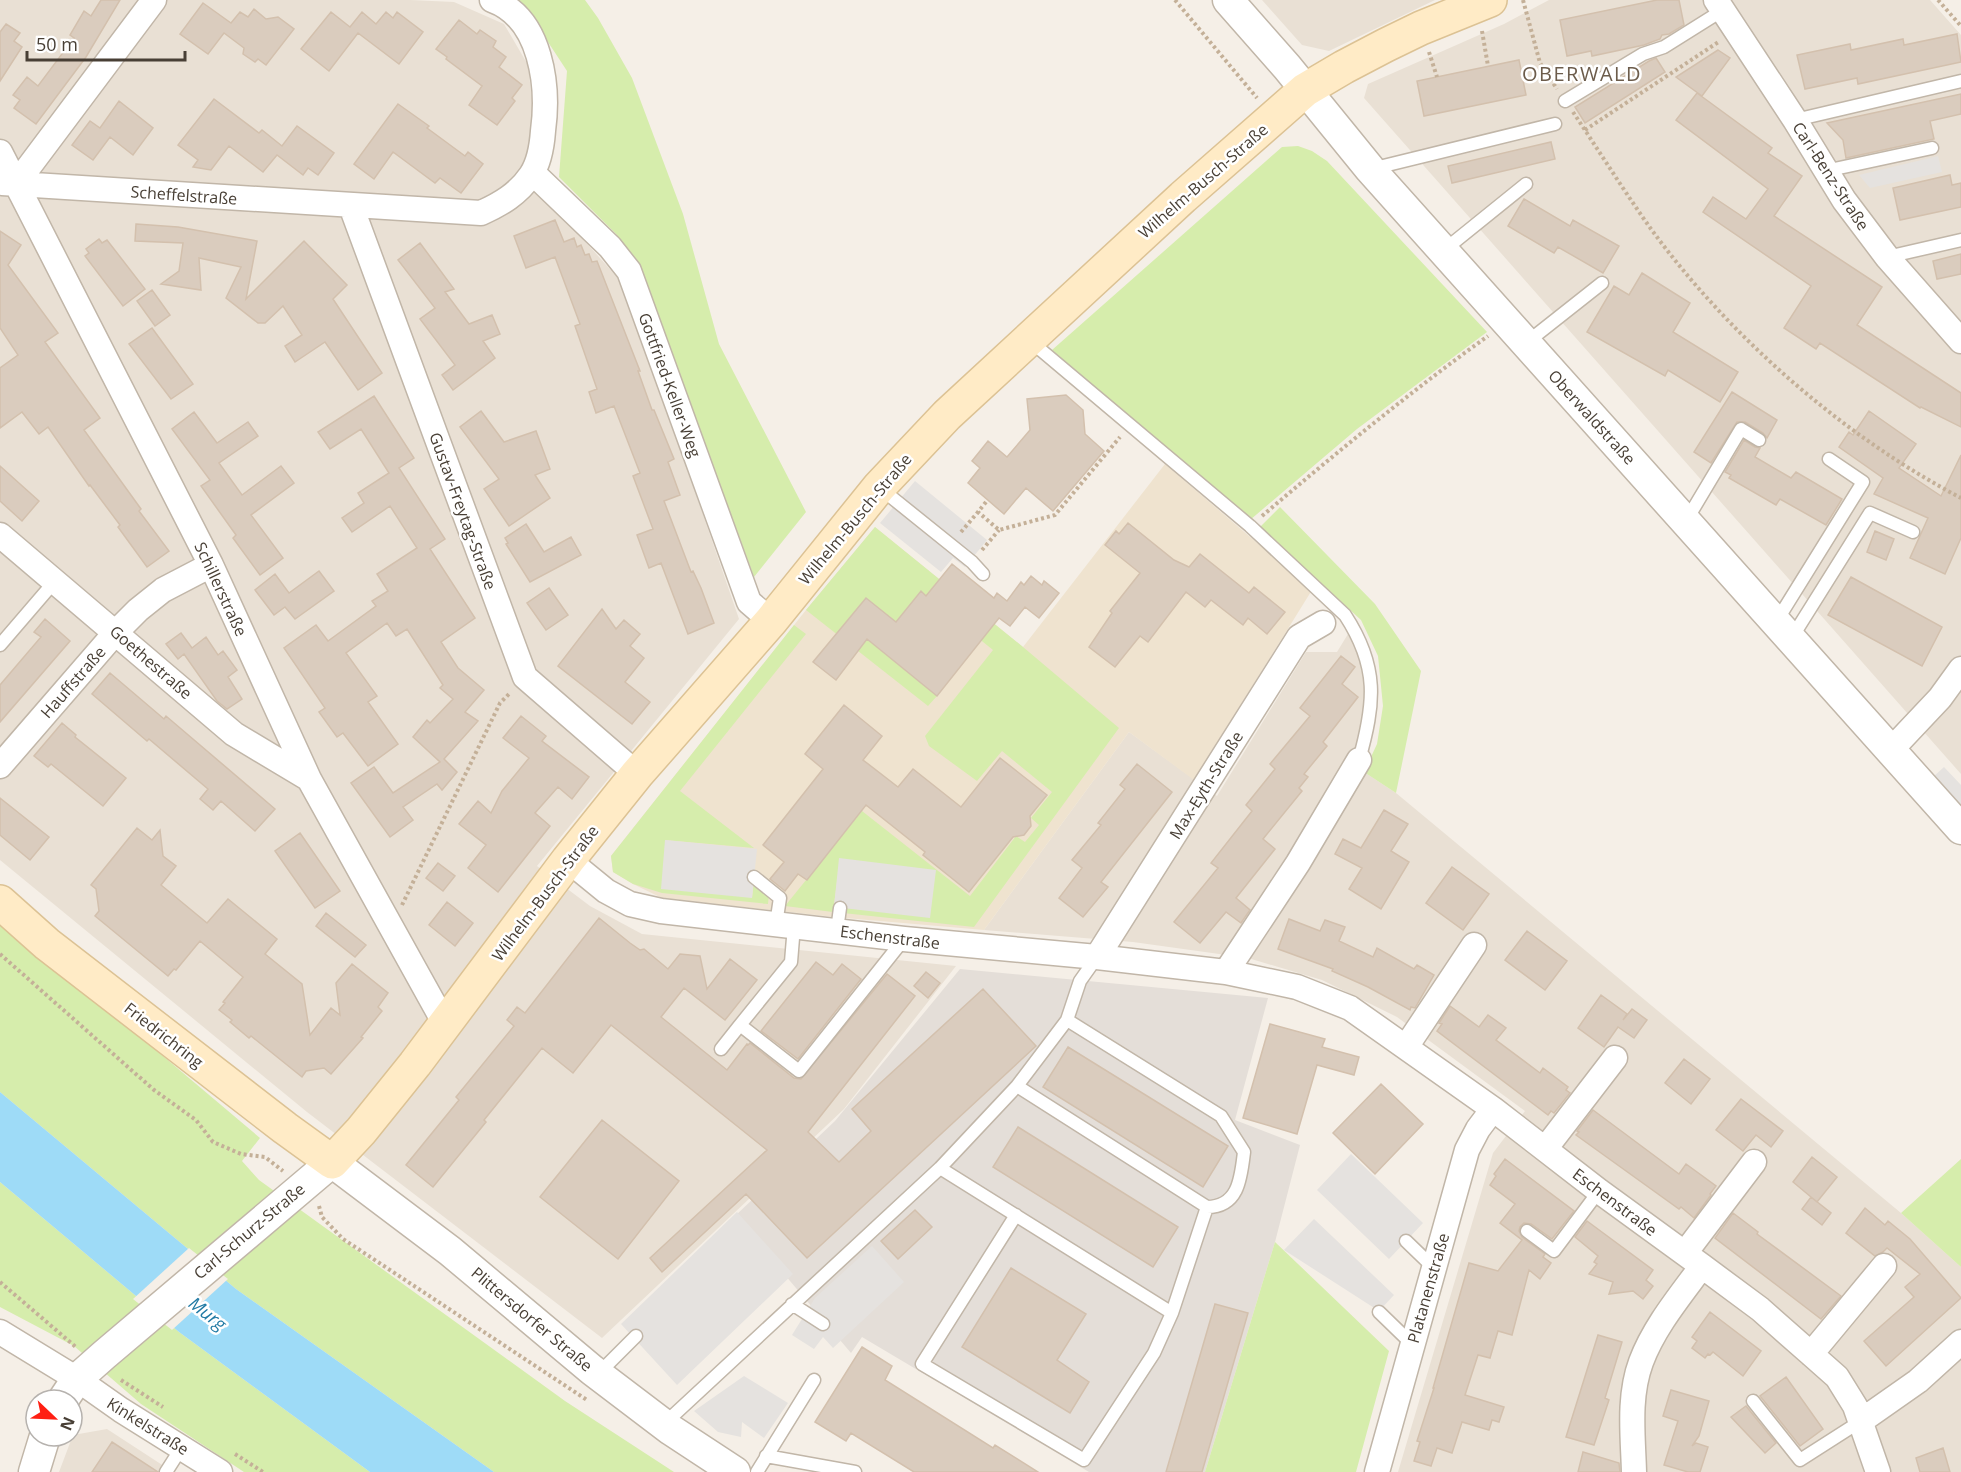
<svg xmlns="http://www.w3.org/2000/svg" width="1961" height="1472" font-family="'Open Sans',sans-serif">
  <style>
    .residential { fill: #e9e0d4 }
    .industrial { fill: #e4ded8 }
    .education { fill: #efe3cf }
    .green { fill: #d6edac }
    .parking { fill: #e5e2df }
    .water { fill: #9edbf7 }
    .pier { fill: #f5efe7 }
    .building { fill: #daccbe; stroke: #d3c0ad; stroke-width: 1.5 }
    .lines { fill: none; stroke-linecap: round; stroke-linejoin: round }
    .service-casing { stroke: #c1b6a8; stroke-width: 15 }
    .minor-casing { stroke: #c1b6a8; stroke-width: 27 }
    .tertiary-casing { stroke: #c1b6a8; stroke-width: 33 }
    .secondary-casing { stroke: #dcc294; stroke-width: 36 }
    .path { stroke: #c4b098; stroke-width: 4; stroke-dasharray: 3 3; stroke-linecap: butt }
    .service { stroke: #fff; stroke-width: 12 }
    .minor { stroke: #fff; stroke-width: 24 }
    .tertiary { stroke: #fff; stroke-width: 30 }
    .secondary { stroke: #ffebc6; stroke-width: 33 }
    .labels { text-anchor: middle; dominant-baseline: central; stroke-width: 5; stroke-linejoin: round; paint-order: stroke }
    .street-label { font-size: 16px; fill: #483f35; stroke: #fff }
    .water-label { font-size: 18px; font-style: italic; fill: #217aa4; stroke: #fff }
    .quarter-label { font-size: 20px; letter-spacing: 1.5px; fill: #6c5c4b; stroke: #fff }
  </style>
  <rect width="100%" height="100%" fill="#f5efe7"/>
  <path class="residential" d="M0,0H410L454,2L504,24L528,65L536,136L524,173L624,285L739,619L537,866L590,906L642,934L956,966L844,1109L602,1338L307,1112L0,860Z
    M1262,0H1435L1329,51L1302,45Z
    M1549,0H1930L1961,35V774L1364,98L1368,84L1504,24Z
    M1348,634L1359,655L1366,674L1367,706L1352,764L1396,793L1901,1213L1961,1267V1472H1398L1493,1153L1525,1111L1397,1017L1322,980L1248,958L1133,942L984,930L1129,732L1217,796L1306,652H1337Z
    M107,1429L173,1472H59L73,1435Z"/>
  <path class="industrial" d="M960,969L1268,998L1235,1120L1300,1145L1275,1242L1205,1472H1089L862,1337L851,1353L735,1216L835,1121Z"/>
  <path class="education" d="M1165,464L1312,590L1194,780L1129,732L984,930L834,917L662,898L633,884L613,872L611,856L806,610L875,527L1023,647Z"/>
  <path class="green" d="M514,0H585L598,18L632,78L683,214L719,344L806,512L754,577L640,267L616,234L559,177L567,71L529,13Z
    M1298,146L1312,151L1327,161L1487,332L1357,429L1250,520L1052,350L1282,147Z
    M1280,507L1375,604L1421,671L1396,793L1364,772L1377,744L1383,706L1378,656L1361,620L1260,527Z
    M875,527L1023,647L1119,728L974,927L843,913L840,859L833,912L785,906L862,811L970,896L1016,836L1025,842L1039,825L1031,818L1052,792L1002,751L977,781L929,746L925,736L993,650L921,592L877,647L937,696L928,706L806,610Z
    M794,625L806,634L680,791L754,848L665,840L752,898L754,881L769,894L768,904L662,893L633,884L613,872L611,856Z
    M0,921L38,955L138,1035L260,1138L242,1161L259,1180L565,1401L674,1472H494L236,1289L0,1092Z
    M1961,1159V1267L1901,1213Z
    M0,1182L179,1332L370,1472H244L141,1404L74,1346L0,1307Z
    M1275,1242L1389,1351L1356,1472H1205Z"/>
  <path class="parking" d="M1938,156L1942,172L1870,188L1859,175Z
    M915,481L987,540L965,567L953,558L941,572L880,523Z
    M1944,767L1961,785V809L1932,778Z
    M665,840L757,849L752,898L661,889Z
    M839,858L936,870L930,918L834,907Z
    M1351,1154L1423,1223L1389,1259L1317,1190Z
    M737,1212L793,1274L677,1385L621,1324Z
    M1314,1219L1394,1295L1379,1311L1284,1250Z
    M872,1246L904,1282L833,1348L823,1337L814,1349L792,1335L815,1298Z
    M744,1376L788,1403L764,1438L742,1422L741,1437L718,1432L694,1411Z"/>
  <path class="water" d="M0,1092L236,1289L494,1472H370L179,1332L0,1182Z"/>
  <path class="pier" d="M189,1248L228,1279L172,1330L133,1299Z"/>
  <path class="building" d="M101,0H120L86,57L36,124L14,108L20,100L13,95L27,77L38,86L74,38L70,35L84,11L91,16Z
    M1657,0H1679L1684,25L1669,34L1662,35L1660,39L1644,45L1592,56L1591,51L1567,56L1560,20Z
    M203,3L231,23L240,12L248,17L254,9L266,19L278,17L294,29L266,65L258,59L255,62L243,54L244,48L224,33L208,54L180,34Z
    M331,12L350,27L362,12L376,24L386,12L393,18L397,12L423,32L399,64L358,33L329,71L301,49Z
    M459,20L477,34L480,30L496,41L493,47L506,57L499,67L522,85L512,98L515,101L497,125L469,105L482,86L446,59L447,57L436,49Z
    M6,24L20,33L14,41L22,47L0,81V32Z
    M1957,34L1961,62L1858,84L1857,78L1805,89L1797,55L1850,44L1851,50L1903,39L1904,45Z
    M1718,50L1730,58L1702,96L1676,77Z
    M1656,58L1665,72L1585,123L1575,107L1649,61Z
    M1519,60L1526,95L1424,116L1417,81Z
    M1697,93L1772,148L1768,153L1802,176L1774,216L1882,287L1857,325L1961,393V427L1921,407L1920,408L1820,343L1816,349L1784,328L1811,286L1703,212L1713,197L1746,219L1768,189L1676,120Z
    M1961,94V114L1930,121L1934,139L1846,158L1843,140L1827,123Z
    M214,99L259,133L262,130L282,146L297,126L334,153L318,175L308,168L303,175L277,155L263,172L229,146L211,170L193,167L198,160L178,145Z
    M119,101L153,128L133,155L110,137L93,160L72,145L90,121L100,128Z
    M398,104L429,126L427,128L465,156L468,152L483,164L461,193L440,178L435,183L393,152L374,179L354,164Z
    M1551,142L1555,159L1452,183L1448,166Z
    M1950,175L1952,185L1961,183V207L1900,220L1893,188Z
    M1524,199L1570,226L1573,220L1619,246L1603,273L1558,247L1554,253L1508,226Z
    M555,220L564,242L574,238L577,247L581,245L585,255L589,254L592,262L597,261L640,371H638L652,410H654L674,459L668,462L680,495L664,501L691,572L693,571L701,588L714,623L688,634L661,563L649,568L637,535L653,529L633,476L640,473L614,406L596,413L589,392L597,389L575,326L580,324L555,257L526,268L514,236Z
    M136,224L178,227L257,241L246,299L304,241L347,285L333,299L382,373L358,390L325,342L295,362L285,346L302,335L283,306L265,323H258L226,298L241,267L199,258L201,290L161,284L179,271L183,243L135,241Z
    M0,231L21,245L8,265L58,333L45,342L100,418L84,430L141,509L139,511L169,551L147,567L118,527L120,525L90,485L89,486L48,427L39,434L22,412L0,428V368L18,355L0,328Z
    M99,239L102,243L107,240L145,289L123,306L85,256L89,253L86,249Z
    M420,243L454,289L445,292L469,324L492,315L500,334L483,341L495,358L453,390L442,375L455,365L420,319L435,308L398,260Z
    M1961,254V274L1937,279L1933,261Z
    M1642,273L1690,303L1673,332L1738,372L1720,402L1668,370L1665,376L1587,332L1614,286L1629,295Z
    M152,290L170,315L155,326L137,301Z
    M152,328L193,384L171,399L129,344Z
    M1732,392L1777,420L1767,438L1763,433L1745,422H1737L1711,463L1694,452Z
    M1066,395L1083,410L1085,434L1104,451L1053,511L1026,488L1004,514L968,483L980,468L972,461L988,441L1007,457L1030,430L1027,399Z
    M374,396L414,458L399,468L445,539L430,549L475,618L441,642L458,668L484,690L465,712L478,721L444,759L457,772L442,790L437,784L403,807L413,820L390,837L351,783L374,767L393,793L440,762L413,737L427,720L430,723L453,699L440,688L443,685L407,629L396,636L387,623L346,653L377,696L368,702L398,744L368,766L343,733L337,737L319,712L325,708L284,648L316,625L328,641L376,606L372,601L388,591L377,574L417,548L390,506L352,532L342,518L364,503L358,493L389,473L361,429L330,449L318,432Z
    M481,411L504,442L536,431L550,469L535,475L550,498L509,526L484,489L499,479L460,427Z
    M1869,411L1916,444L1899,468L1941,496L1961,455V538L1945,574L1910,558L1928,518L1874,494L1883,478L1839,447L1849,432L1853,435Z
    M194,412L217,443L248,422L258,436L219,463L242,495L281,466L294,483L251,515L283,558L260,575L233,538L236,535L201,486L210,480L172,429Z
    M1744,440L1755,447L1760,448L1755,457L1791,478L1796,472L1842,499L1826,525L1780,499L1776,505L1729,478L1731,475L1725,472Z
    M0,466L39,501L22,521L0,501Z
    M1128,523L1174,560L1189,567L1200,554L1249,593L1254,587L1285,612L1267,634L1248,618L1243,625L1211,600L1205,607L1186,592L1148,642L1140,636L1115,667L1089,647L1112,613L1110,611L1140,573L1105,545L1116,531L1119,534Z
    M526,524L544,552L571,537L581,555L530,582L506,544L508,543L505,538Z
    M1875,531L1894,539L1886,560L1867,552Z
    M952,564L994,598L997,593L1007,601L1021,582L1024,585L1031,576L1042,585L1044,581L1059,593L1039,618L1025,607L1010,626L999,618L937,696L867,639L836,680L813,662L866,598L896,622L921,591L926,596Z
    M319,571L334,591L295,619L285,607L274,615L255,590L275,574L289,593Z
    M1851,577L1942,627L1922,666L1828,615Z
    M549,588L568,615L546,630L527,603Z
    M602,609L616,629L624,620L640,634L630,646L644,658L625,682L650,702L632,724L558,666Z
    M45,619L70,641L0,722V685L41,637L34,632Z
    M181,633L192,648L206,637L218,655L223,651L237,670L228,677L242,699L227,709L217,701L184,654L178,659L166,644Z
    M1341,656L1355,667L1342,684L1358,697L1323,742L1327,746L1304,774L1308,777L1299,788L1302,791L1263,839L1275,849L1236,898L1250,910L1241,923L1226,912L1200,943L1174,922L1218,868L1211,863L1252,811L1246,805L1275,769L1270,764L1310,716L1300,708Z
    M110,673L164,719L166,716L275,809L255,831L221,801L213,810L200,799L208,789L149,739L147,741L92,694Z
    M844,705L882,736L863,760L898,787L913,769L961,807L1000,758L1047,795L1030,816L1031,826L1024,835L1013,837L969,892L923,855L925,852L866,805L807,880L798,874L785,891L770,879L784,862L763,845L823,769L805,754Z
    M521,716L546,736L542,741L589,777L572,799L558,787L535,813L550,826L498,892L468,868L486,845L459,824L478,801L491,813L502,791L529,758L503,738Z
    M62,723L76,735L75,737L126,778L103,806L51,764L48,767L34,756Z
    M1137,764L1172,792L1101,882L1108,887L1083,917L1059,898L1082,868L1072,860L1101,825L1098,823L1125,789L1120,785Z
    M0,798L49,837L30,860L0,835Z
    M1384,810L1408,824L1391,851L1409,862L1381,909L1349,889L1362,868L1335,854L1343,839L1361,848Z
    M137,828L152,840L160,830L163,856L176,866L161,885L207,923L228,899L277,939L265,954L302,984L310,1035L331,1008L340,1015L336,983L352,964L388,993L378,1007L382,1011L361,1037L363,1038L331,1074L324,1068L306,1071L302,1077L251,1036L249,1038L230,1022L232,1020L219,1010L225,1003L223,1002L243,977L200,941L176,970L174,969L168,976L95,916L99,911L96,889L91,885Z
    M300,833L340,891L315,908L275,851Z
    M438,863L455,876L443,891L426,878Z
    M1452,867L1489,894L1463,930L1426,903Z
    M447,902L473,923L455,946L429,925Z
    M326,913L366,945L355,957L316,926Z
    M599,918L630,943L640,950L644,949L668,969L680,954L700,956L707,989L730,959L757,980L725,1020L684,988L661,1017L727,1070L747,1044L748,1045L750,1043L794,1078L801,1079L887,974L915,996L808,1132L839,1162L871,1131L852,1109L983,989L1036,1046L807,1258L746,1194L662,1272L650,1258L767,1150L611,1025L573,1073L542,1048L484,1120L486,1122L433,1187L406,1165L459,1100L456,1097L514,1026L507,1020L517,1007L525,1013Z
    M1289,919L1320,931L1325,920L1345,927L1339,941L1373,957L1377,948L1414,969L1417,965L1434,975L1415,1008L1411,1007L1410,1010L1368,987L1332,971L1333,969L1278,949Z
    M1527,931L1567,961L1545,990L1505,960Z
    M816,962L833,975L842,964L861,979L798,1059L761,1031Z
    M926,972L940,983L928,998L914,986Z
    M1601,995L1627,1014L1623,1020L1632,1009L1647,1020L1634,1038L1618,1027L1604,1047L1578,1028Z
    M1450,1006L1479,1027L1488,1015L1506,1028L1496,1040L1540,1073L1543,1068L1568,1087L1566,1090L1570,1093L1554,1113L1551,1111L1548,1115L1437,1031L1442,1024L1439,1023Z
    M1270,1024L1325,1039L1322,1047L1359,1057L1354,1075L1317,1065L1297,1134L1243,1118Z
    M1068,1047L1228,1146L1203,1187L1043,1087Z
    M1684,1059L1710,1079L1691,1104L1665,1083Z
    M1381,1084L1423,1124L1375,1174L1333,1133Z
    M1741,1099L1783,1131L1771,1147L1756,1135L1743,1151L1716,1130Z
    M1593,1110L1679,1174L1686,1164L1716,1186L1710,1194L1711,1195L1694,1218L1681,1207L1679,1209L1576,1135L1579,1132L1577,1131Z
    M602,1120L679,1181L618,1259L540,1197Z
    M1018,1127L1178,1227L1153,1267L993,1167Z
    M1812,1157L1837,1177L1817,1202L1793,1182Z
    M1505,1159L1574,1211L1552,1239L1531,1224L1524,1223L1520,1227L1519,1231L1522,1237L1545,1254L1543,1257L1551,1263L1540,1279L1529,1270L1512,1335L1498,1331L1490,1358L1478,1355L1465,1395L1504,1407L1499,1422L1492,1420L1489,1430L1462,1422L1452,1453L1437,1448L1431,1466L1414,1461L1420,1442L1417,1441L1434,1388H1433L1469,1263L1498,1271L1522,1240L1500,1223L1515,1204L1490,1185L1496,1176L1494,1174Z
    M1811,1197L1831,1213L1822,1225L1802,1209Z
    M1865,1208L1885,1225L1888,1221L1910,1239L1961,1298L1886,1366L1864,1341L1914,1297L1905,1287L1920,1274L1887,1248L1883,1252L1875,1256L1846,1233Z
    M915,1210L932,1227L898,1259L881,1241Z
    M1733,1213L1758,1232L1757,1234L1841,1296L1821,1319L1715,1238Z
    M1587,1221L1653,1270L1646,1280L1653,1286L1643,1299L1633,1291L1609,1294L1613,1282L1589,1274L1597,1264L1594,1262L1598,1256L1575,1237Z
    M1011,1268L1086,1314L1057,1360L1089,1382L1070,1413L962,1347Z
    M1215,1304L1248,1313L1202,1472H1166Z
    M1710,1312L1761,1351L1743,1376L1713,1352L1710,1355L1708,1354L1705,1358L1692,1348L1697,1341L1692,1337Z
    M1598,1335L1622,1342L1605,1398L1609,1400L1594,1445L1566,1437Z
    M862,1347L892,1366L885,1380L993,1448L995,1445L1038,1472H914L851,1433L846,1441L815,1422Z
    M1786,1377L1823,1429L1800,1446L1760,1396Z
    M1671,1390L1709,1401L1699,1436L1692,1446L1696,1443L1708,1447L1700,1472H1688L1664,1465L1678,1421L1663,1416Z
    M1746,1406L1776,1443L1765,1453L1731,1417Z
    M112,1442L158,1472H92Z
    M1943,1448L1950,1472H1920L1916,1458Z
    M1583,1452L1619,1463L1620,1472H1578Z"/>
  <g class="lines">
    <g class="service-casing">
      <path id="service" d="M1565,101L1643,54L1664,47L1723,10
        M1795,120L1961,81
        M1371,169L1555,124
        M1825,171L1932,148
        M1443,251L1526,184
        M1887,257L1961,240
        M1029,340L1250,526L1345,615C1379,667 1375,703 1359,760
        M1526,343L1602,283
        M880,488L972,562L983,574
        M1686,521L1741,429L1759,440
        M1776,622L1863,482L1829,459
        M1791,639L1870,513L1913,532
        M0,645L55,581
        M754,877L780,898L776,924
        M794,926L791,962L740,1025L799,1071L904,939
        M837,930L840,908
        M1067,1020L1221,1116L1244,1152C1241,1177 1239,1207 1207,1207
        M721,1049L740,1025
        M1017,1086L1207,1207L1172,1313
        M940,1168L1172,1313L1154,1353L1084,1460L922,1364L1016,1215
        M1527,1231L1554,1251L1599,1191
        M1406,1241L1434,1268
        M792,1304L823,1324
        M1379,1312L1412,1344
        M598,1374L636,1336
        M1753,1401L1800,1460L1861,1421
        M664,1424L940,1168L1017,1086L1067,1020L1080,981L1097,957
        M766,1456L855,1472
        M166,1472L182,1447
        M757,1472L814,1380"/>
    </g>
    <g class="minor-casing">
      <path id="minor" d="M1716,0L1795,120L1844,200L1887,257L1961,341
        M0,152L211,565L309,779L445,1024
        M533,173L610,247L629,271L749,602L771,621
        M2,183L481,213C501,204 518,194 531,175C539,163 542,145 543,131C549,87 542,18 492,0
        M16,184L154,0
        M351,206L525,677L637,774
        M0,535L234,734L309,779
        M1890,751L1940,698L1961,669
        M0,766L116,632L138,610L163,590L211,565
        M568,860L606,891L630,904L661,911L904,939L1097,957L1226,972L1297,987L1350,1008L1493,1109L1599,1191L1702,1266L1760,1309L1811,1354L1837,1377L1855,1406L1878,1472
        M1097,957L1299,637L1323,623
        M1226,972L1298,863L1359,760
        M1406,1047L1474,945
        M1545,1149L1615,1058
        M1685,1253L1754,1162
        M0,1332L77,1379L121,1410L220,1472
        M1811,1354L1884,1266
        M1861,1421L1918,1381L1961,1342
        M1377,1472L1467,1150L1478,1129L1493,1109
        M1634,1472C1633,1436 1628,1397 1641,1362C1654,1327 1680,1296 1702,1266"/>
    </g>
    <g class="tertiary-casing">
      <path id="tertiary" d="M1228,0L1287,67L1370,169L1961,829
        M63,1400L77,1379L104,1355L332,1162L450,1251L592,1370L671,1430L735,1472
        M34,1472L45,1436"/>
    </g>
    <g class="secondary-casing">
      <path id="secondary" d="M0,902L47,944L285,1128L332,1162L361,1131L415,1064L568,860L637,774L771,621L879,487L947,415L1183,197L1305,90L1344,67L1386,45L1421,28L1490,0"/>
    </g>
    <path class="path" d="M1175,0L1257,98
      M1523,0L1540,63L1557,89
      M1938,0L1961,26
      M1482,31L1488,66
      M1429,52L1437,77
      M1573,112C1599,151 1624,191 1651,229C1730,337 1843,436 1961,498
      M1585,130L1720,41
      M986,502L978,512L999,530L1055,515L1120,437
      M1262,516C1336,453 1410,392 1488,336
      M961,532L978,512
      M982,550L999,530
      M402,905L500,703L510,693
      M0,954L154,1090L196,1120L213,1142L241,1154L265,1157L283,1171
      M319,1206L322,1217L343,1239L587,1400
      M0,1282L77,1348
      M121,1380L163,1407
      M235,1454L263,1472"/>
    <use href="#service" class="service"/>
    <use href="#minor" class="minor"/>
    <use href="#tertiary" class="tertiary"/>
    <use href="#secondary" class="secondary"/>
  </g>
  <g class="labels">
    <g class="street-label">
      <text transform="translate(1831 176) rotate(57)">Carl-Benz-Straße</text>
      <text transform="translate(1203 181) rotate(-41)">Wilhelm-Busch-Straße</text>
      <text transform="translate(184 195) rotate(4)">Scheffelstraße</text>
      <text transform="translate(670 385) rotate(70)">Gottfried-Keller-Weg</text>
      <text transform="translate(1592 417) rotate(48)">Oberwaldstraße</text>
      <text transform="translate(463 511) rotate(70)">Gustav-Freytag-Straße</text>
      <text transform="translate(855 519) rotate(-50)">Wilhelm-Busch-Straße</text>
      <text transform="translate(221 589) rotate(65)">Schillerstraße</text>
      <text transform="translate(151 662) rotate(41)">Goethestraße</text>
      <text transform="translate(73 682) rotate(-49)">Hauffstraße</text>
      <text transform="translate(1206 785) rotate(-58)">Max-Eyth-Straße</text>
      <text transform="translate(545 893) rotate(-53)">Wilhelm-Busch-Straße</text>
      <text transform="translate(890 937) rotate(7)">Eschenstraße</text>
      <text transform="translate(164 1035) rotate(38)">Friedrichring</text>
      <text transform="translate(1615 1202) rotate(37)">Eschenstraße</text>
      <text transform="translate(249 1231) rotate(-40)">Carl-Schurz-Straße</text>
      <text transform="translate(1428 1288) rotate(-74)">Platanenstraße</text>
      <text transform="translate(532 1319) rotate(40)">Plittersdorfer Straße</text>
      <text transform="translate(148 1426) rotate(32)">Kinkelstraße</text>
    </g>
    <g class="water-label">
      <text transform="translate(208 1313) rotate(38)">Murg</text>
    </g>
    <g class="quarter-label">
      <text x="1582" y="73">OBERWALD</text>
    </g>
  </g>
  <g transform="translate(54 1418) rotate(113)"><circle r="28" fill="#ffffff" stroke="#b6b2ae" stroke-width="1.5"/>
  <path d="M0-4.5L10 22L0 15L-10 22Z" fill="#ff1f13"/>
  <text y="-9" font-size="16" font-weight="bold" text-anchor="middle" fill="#483f35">N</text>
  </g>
  <path d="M27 51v9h158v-9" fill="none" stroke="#483f35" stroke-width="3"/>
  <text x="36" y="51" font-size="18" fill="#483f35" stroke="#ffffff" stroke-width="4.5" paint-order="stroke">50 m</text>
</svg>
